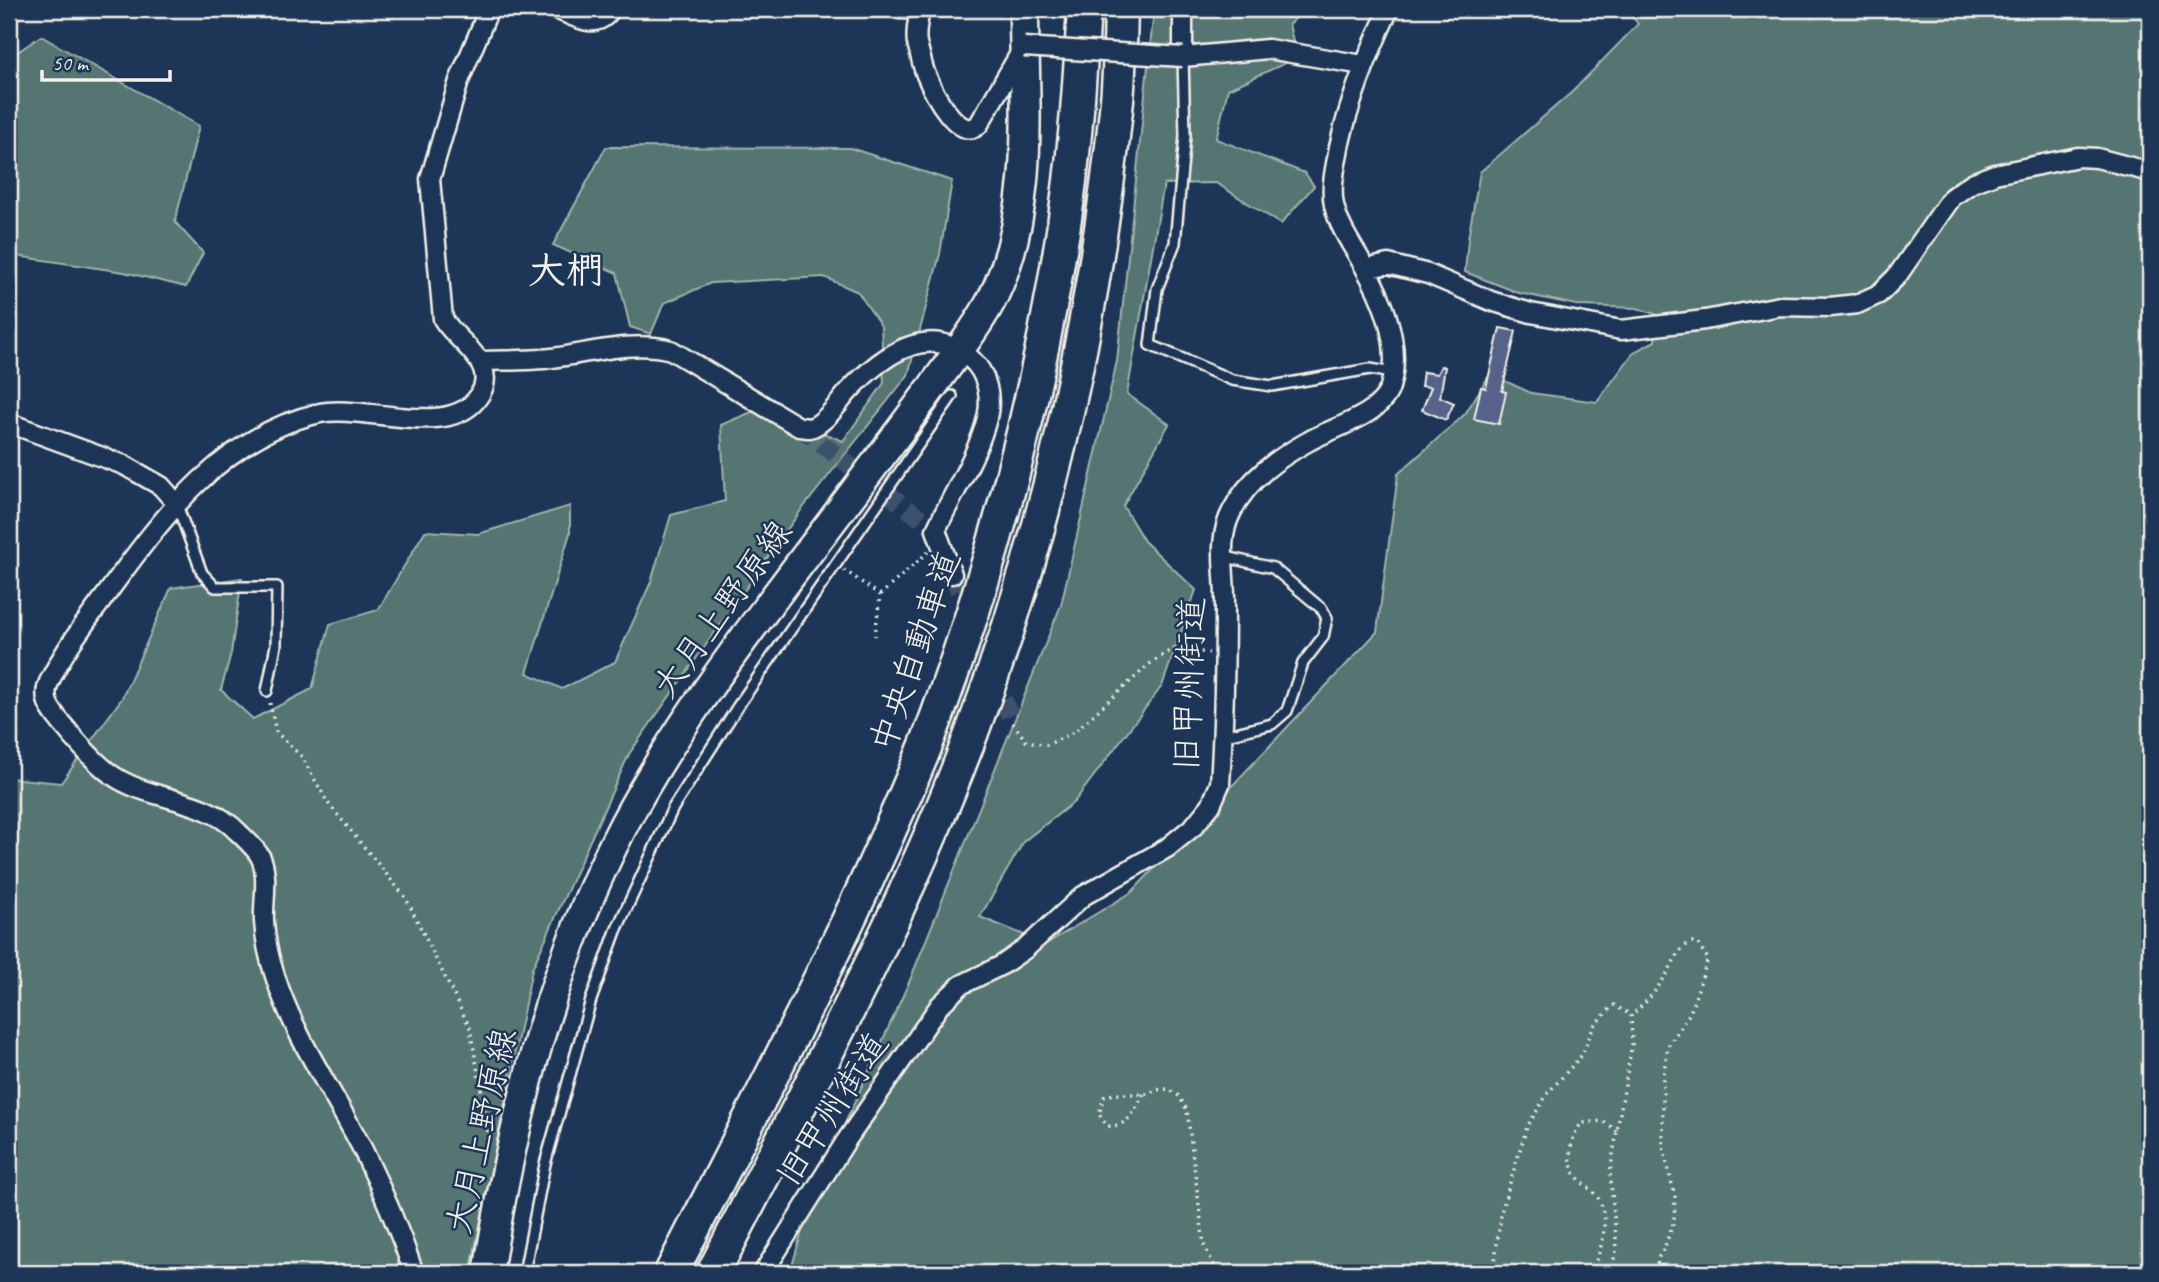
<svg xmlns="http://www.w3.org/2000/svg" width="2159" height="1282" font-family="Caveat,'Klee One',sans-serif">
  <style>
    .green { fill: #557472; stroke: #a4b2ad; stroke-width: 2 }
    .building { fill: #566289; stroke: #f4f1e8; stroke-width: 2 }
    .lines { fill: none; stroke-linecap: round; stroke-linejoin: round }
    .street-tunnel { stroke: #3d516d; stroke-width: 18; stroke-dasharray: 18 9; stroke-linecap: butt }
    .lane-casing { stroke: #f4f1e8; stroke-width: 14 }
    .street-casing { stroke: #f4f1e8; stroke-width: 23 }
    .primary-casing { stroke: #f4f1e8; stroke-width: 33 }
    .highway-casing { stroke: #f4f1e8; stroke-width: 37 }
    .path { stroke: #f4f1e8; stroke-width: 3.5; stroke-dasharray: 2 5; stroke-linecap: butt }
    .lane { stroke: #1d3557; stroke-width: 9 }
    .street { stroke: #1d3557; stroke-width: 18 }
    .primary { stroke: #1d3557; stroke-width: 28 }
    .highway { stroke: #1d3557; stroke-width: 32 }
    .street-bridge-casing { stroke: #f4f1e8; stroke-width: 23; stroke-linecap: butt }
    .street-bridge { stroke: #1d3557; stroke-width: 18 }
    .labels { text-anchor: middle; dominant-baseline: central; stroke-width: 5; stroke-linejoin: round; paint-order: stroke }
    .street-label { font-size: 35px; fill: #f4f1e8; stroke: #1d3557 }
    .quarter-label { font-size: 38px; font-weight: bold; fill: #f4f1e8; stroke: #1d3557 }
  </style>
  <rect width="100%" height="100%" fill="#1d3557"/>
  <filter id="ink" filterUnits="userSpaceOnUse"><feTurbulence type="fractalNoise" baseFrequency=".0143" numOctaves="2"/><feDisplacementMap in="SourceGraphic" scale="14" xChannelSelector="R" yChannelSelector="G"/><feConvolveMatrix kernelMatrix="1 2 1 2 8 2 1 2 1" color-interpolation-filters="sRGB"/></filter>
  <g filter="url(#ink)">
    <path class="green" d="M1154,9H1307L1289,24L1297,58L1228,89L1216,139L1305,173L1314,186L1281,224L1216,183L1164,184L1127,394L1169,424L1123,506L1144,541L1196,590L1162,686L1074,802L1024,841L980,917L1046,944L1132,892L1377,632L1398,474L1465,414L1490,374L1531,393L1597,402L1634,352L1655,341L1658,315L1637,308L1581,306L1519,293L1465,272L1468,239L1480,172L1572,92L1638,24L1626,9H2150V1273H790L812,1196L910,980L1061,605L1117,361Z
      M41,36L199,126L175,222L203,253L186,287L124,272L9,255V58Z
      M606,147L850,148L952,181L940,254L908,375L799,513L629,754L532,969L470,1273H9V778L61,783L122,698L171,588L242,578L231,653L221,690L253,719L312,689L330,624L378,610L425,531L478,534L570,506V533L527,673L562,689L615,662L651,582L671,515L725,501L721,425L761,408L843,441L884,383L881,326L858,292L824,277L711,283L664,303L651,334L630,327L617,273L553,245Z"/>
    <path class="building" d="M1500,328L1516,331L1502,391L1506,392L1499,424L1474,419L1481,387L1486,388Z
      M1441,366L1445,367L1440,397L1454,403L1446,420L1422,410L1431,387L1421,386L1423,372L1437,374Z"/>
    <g class="lines">
      <path class="street-tunnel" d="M799,427L936,530
        M952,574L1013,723"/>
      <g class="lane-casing">
        <path id="lane" d="M1183,57L1185,136L1175,243L1157,289L1150,345L1232,380L1272,386L1370,369L1393,373
          M177,505L202,573L215,587H277L276,645L267,691
          M1222,556L1273,568L1322,609L1327,618L1323,637L1303,663L1287,711L1272,724L1223,736
          M524,1273L545,1164L591,1000L616,931L673,808L738,706L952,396"/>
      </g>
      <g class="street-casing">
        <path id="street" d="M556,9C576,17 596,32 611,9
          M899,9L920,10C918,21 915,32 917,43C920,53 922,65 926,75C933,92 960,144 979,124L1022,50
          M1183,9V57L1268,49L1363,65
          M1366,269L1388,264L1428,274L1491,301L1531,313L1621,330L1705,320L1780,306L1830,307L1857,304L1879,294L1897,276L1952,197L1972,183L1995,174L2078,157L2097,158L2150,172
          M481,361C504,360 529,361 552,358C591,353 633,340 671,350L799,427C803,427 806,428 810,428C825,424 839,402 848,392C880,357 928,320 971,359C987,373 992,398 987,418C978,455 952,495 936,530L952,574
          M9,423L124,465L161,486L176,503
          M414,1273C400,1232 382,1189 363,1150C333,1091 295,1039 275,976C269,958 265,939 264,921C263,901 269,877 261,858C256,848 246,840 238,832C204,796 151,802 112,775C94,762 77,742 63,725C52,711 41,700 49,682C65,648 89,618 111,588C165,514 225,434 320,413C363,404 445,438 476,400C504,366 458,344 443,319L430,179L459,81L489,9
          M763,1273L846,1141L940,1005L961,985L1002,965L1025,949L1083,896L1167,848L1194,826L1211,805L1220,784C1224,722 1225,660 1225,599C1225,569 1217,539 1232,511C1248,479 1278,458 1309,441C1333,427 1381,416 1390,387C1402,347 1384,301 1364,266C1353,246 1339,228 1334,205C1330,186 1336,166 1339,147C1350,98 1368,54 1389,9"/>
      </g>
      <g class="primary-casing">
        <path id="primary" d="M488,1273C513,1118 551,965 624,824C670,738 727,660 786,582C844,505 903,428 960,349C972,332 985,314 994,295C1036,207 1024,103 1024,9"/>
      </g>
      <g class="highway-casing">
        <path id="highway" d="M671,1273C736,1145 803,1018 864,887C889,832 915,776 936,719C997,553 1042,380 1067,204C1076,139 1080,74 1084,9
          M713,1273C803,1097 903,918 972,732C1047,533 1094,321 1116,110C1120,76 1120,42 1121,9"/>
      </g>
      <path class="path" d="M844,570L880,595L875,636
        M880,595L928,552
        M270,703L276,732L302,757L328,803L406,898L470,1028L488,1128V1147
        M1013,723L1026,741L1047,745L1074,732L1152,662L1173,649L1209,653
        M1143,1094C1135,1111 1128,1128 1107,1126L1099,1114L1104,1097L1114,1094H1149L1155,1090L1168,1089L1179,1096L1187,1110L1204,1245L1218,1273
        M1493,1273L1502,1209L1527,1127L1548,1093L1582,1055L1595,1024L1614,1005L1631,1015
        M1590,1273C1601,1253 1611,1221 1598,1198C1593,1190 1585,1186 1579,1179C1565,1165 1569,1137 1582,1123L1603,1121L1617,1131
        M1610,1273L1617,1248L1610,1172L1632,1044L1631,1015C1646,1004 1658,988 1668,972C1675,960 1678,948 1692,942L1698,944L1708,959L1690,1013L1668,1046L1663,1077V1147L1675,1197L1674,1221L1665,1246L1657,1260L1659,1273"/>
      <use href="#lane" class="lane"/>
      <use href="#street" class="street"/>
      <use href="#primary" class="primary"/>
      <use href="#highway" class="highway"/>
      <g class="street-bridge-casing">
        <path id="street-bridge" d="M1024,47L1183,57"/>
      </g>
      <use href="#street-bridge" class="street-bridge"/>
    </g>
  </g>
  <g class="labels">
    <g class="street-label">
      <text transform="translate(722 609) rotate(-54)">大月上野原線</text>
      <text transform="translate(915 651) rotate(-71)">中央自動車道</text>
      <text transform="translate(1189 684) rotate(-88)">旧甲州街道</text>
      <text transform="translate(832 1109) rotate(-57)">旧甲州街道</text>
      <text transform="translate(481 1131) rotate(-77)">大月上野原線</text>
    </g>
    <g class="quarter-label">
      <text x="566" y="270">大椚</text>
    </g>
  </g>
  <rect width="2159" height="1282" fill="none" stroke="#1d3557" stroke-width="35"/>
  <rect x="18" y="18" width="2124" height="1247" fill="none" stroke="#f4f1e8" stroke-width="2.5" filter="url(#ink)"/>
  <path d="M42 70v10h128v-10" fill="none" stroke="#f4f1e8" stroke-width="3.5"/>
  <text x="52" y="70" font-size="21" fill="#f4f1e8" stroke="#1d3557" stroke-width="5" paint-order="stroke">50 m</text>
</svg>
